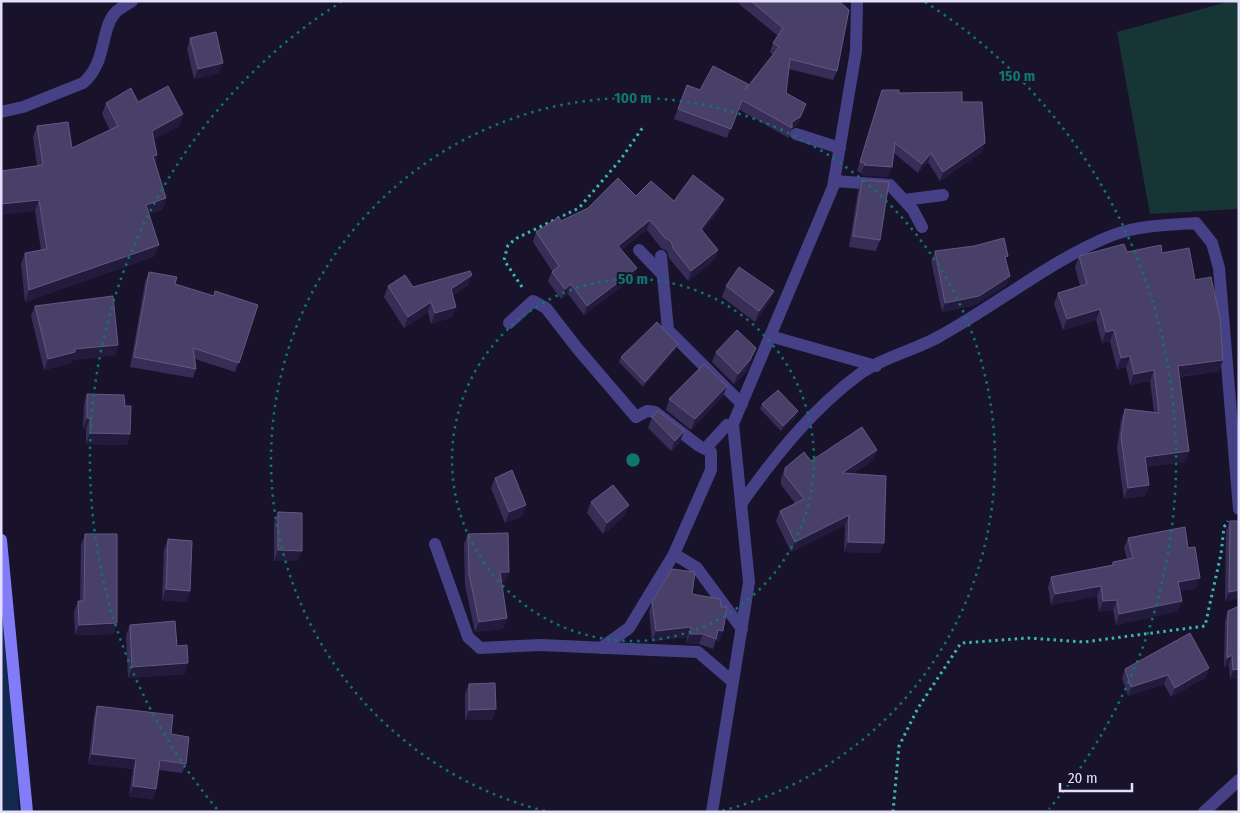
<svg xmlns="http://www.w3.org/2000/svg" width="1240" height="813" font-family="'Fira Sans Condensed',sans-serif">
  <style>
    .green { fill: #163534 }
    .water { fill: #13284f }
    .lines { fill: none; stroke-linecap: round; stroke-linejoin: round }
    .path { stroke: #38b8b3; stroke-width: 3; stroke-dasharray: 2.5 4; stroke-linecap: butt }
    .minor { stroke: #464187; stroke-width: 12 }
    .secondary { stroke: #827cf8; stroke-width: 12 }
    .wall { fill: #372d57 }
    .shaded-wall { fill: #231b3e }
    .building { fill: #494069; stroke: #625980 }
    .ring { fill: none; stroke: #0f766e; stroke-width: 2.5; stroke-dasharray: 2.5 5 }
    .centre { fill: #0f766e; stroke: #18132b; stroke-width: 2.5 }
    .ring-label { font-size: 15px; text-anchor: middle; font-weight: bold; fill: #0f766e; stroke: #18132b; stroke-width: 4; stroke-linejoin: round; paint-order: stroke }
  </style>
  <rect width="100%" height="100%" fill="#18132b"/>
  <path class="green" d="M1231,1H1239V209L1150,214L1117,32Z"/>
  <path class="water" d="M1,625L11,626L19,812H1Z"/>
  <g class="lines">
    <path class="path" d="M522,287L504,260L508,245L517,238L579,208L621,159L643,127
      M893,812L899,746L918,708L961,643L1028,638L1084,642L1205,626L1221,554L1224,527L1228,521"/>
    <path class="minor" d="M1,112L23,107L83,83C107,63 100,30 115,13C119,8 127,5 132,1
      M796,134L840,148
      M834,181L890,185L913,210L922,227
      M904,200L943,195
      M639,250L663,275
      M661,256L668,330L742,404
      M509,323L533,301L546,308L577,348L636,417L647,411L655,412L699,446L711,452V470L674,554
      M770,336L876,366
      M705,449L727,425L733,428
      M741,504C775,456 813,408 861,373C883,357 916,350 940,336C997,305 1054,258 1113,235C1140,225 1168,225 1196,223L1212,243L1219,268L1239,509
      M435,544L468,637L480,648L540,645L698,652L733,682
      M601,648L629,628L674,554L697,568L742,629
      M712,812L749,582L733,424L833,187L856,51L857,1
      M1204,812L1239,780"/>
    <path class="secondary" d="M1,540L27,812"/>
  </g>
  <path class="wall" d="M740,1H839L837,71L833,80L789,69L786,93L806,104L803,114L796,126L792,128L789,138L738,109L727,138L674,119L687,85L700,90H745L773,55L770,52L773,43L778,36L739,4Z
    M190,38L219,73L194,79L187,49Z
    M882,90L962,102L982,152L940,181L928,162L918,173L894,153L888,177L861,175V173L857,171Z
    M138,102L183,114L179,126L154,139L157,155L155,162L166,198L162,210L149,214L155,256L25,302L21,264L25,253L41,250L35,211L37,166L33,137L37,126L72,148L110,130L102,114L106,103Z
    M862,180L880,240L876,251L849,247L858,191Z
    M636,196L720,208L703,231L718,250L715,259L688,281L669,258L667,251L661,248L647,230L621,250L633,278L584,315L568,294L561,299L548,281L552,271L533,242L536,232L561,221Z
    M935,251L1006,261L1007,285L975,305L942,312L931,261Z
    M1127,252L1162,253L1195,280L1223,360L1219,371L1179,377L1189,451L1185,462L1146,467L1149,485L1145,496L1124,499L1117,448L1121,420L1125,409L1154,412L1150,381L1130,385L1126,367L1117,369L1110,341L1102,343L1096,320L1063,330L1054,304L1058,293L1080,286L1075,267L1079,256Z
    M149,272L175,284L213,296L258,305L235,372L195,359L196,369L193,378L130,367L145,282Z
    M468,285L452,296L456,307L452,317L431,324L428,312L404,328L384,297L388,286L413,287Z
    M726,286L770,301L755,322L722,297Z
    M35,306L118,345L115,355L73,360L71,363L44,370L31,316Z
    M678,344L676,349L643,387L619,362L621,357Z
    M716,352L752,358L747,371L734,384L712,362Z
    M727,386L723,396L691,430L666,410L669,399Z
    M87,394L125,406L130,434L127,445L86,444V429L83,428L84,404Z
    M762,404L796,417L781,431L760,409Z
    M652,417L684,431L680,442L671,451L648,428Z
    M877,450L873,460L852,474L884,543L880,553L844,552L845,525L791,552L776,521L780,511L795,503L781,485V478L785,468L811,461Z
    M495,478L523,516L505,523L491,488Z
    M591,502L625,516L603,534L587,513Z
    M278,512L298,561H274V523Z
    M1230,521L1239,598L1225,601L1226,531Z
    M85,534L114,634L75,635L74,612L78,601H80L81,545Z
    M468,534L509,572L505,582H501L507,618L503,629L475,632L465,585L464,544Z
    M1128,538L1188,548L1196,588L1180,591L1182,601L1178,611L1116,625L1113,610L1099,612L1097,596L1051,605L1048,587L1051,577L1112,565L1113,562L1127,559L1124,548Z
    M168,539L190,591L186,602L162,600L164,550Z
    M692,594L723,631L719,641L716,640L713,649L699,644L686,643L687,637L652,641L649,611L652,602Z
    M1228,611L1239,679H1230L1229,665L1224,668L1225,621Z
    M130,625L177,646L185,674L128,678L126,635Z
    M1209,668L1206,677L1171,697L1164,684L1128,696L1122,678L1125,669Z
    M469,684L492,720H465V694Z
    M97,706L186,764L182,773L159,770L156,789L153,799L129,796L133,769L88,764L94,716Z"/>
  <path class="shaded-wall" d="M223,63L219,73L194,79L198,69Z
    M806,104L803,114L796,126L792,128V122Z
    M183,114L179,126L148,142L152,131Z
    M985,143L982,152L940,181L943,172Z
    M931,153L928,162L918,173L922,164Z
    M157,155L153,166V156Z
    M864,165L892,167L888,177L861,175Z
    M166,198L162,210L142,217L146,205Z
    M724,199L720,208L698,238L701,229Z
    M39,200L35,211L1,215V204Z
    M650,220L647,230L614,255L618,246Z
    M159,245L155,256L25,302L29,290Z
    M718,250L715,259L688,281L691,271Z
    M637,268L633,278L584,315L587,306Z
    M472,275L468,285L447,300L451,289Z
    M1010,276L1007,285L975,305L942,312L945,303Z
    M571,284L568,294L561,299L565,289Z
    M774,291L770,301L755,322L759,311Z
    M431,302L428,312L404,328L408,317Z
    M456,307L452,317L431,324L435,313Z
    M1100,309L1096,320L1063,330L1067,319Z
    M1114,330L1110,341L1102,343L1106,332Z
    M678,344L676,349L643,387L645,382Z
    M118,345L115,355L73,360L71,363L44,370L48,359L75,349Z
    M756,348L747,371L734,384L738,374Z
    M1130,356L1126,367L1117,369L1121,358Z
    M1223,360L1219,371L1174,377L1178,366Z
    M1154,370L1150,381L1130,385L1134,374Z
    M727,386L723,396L691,430L695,419Z
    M798,411L796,417L781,431L783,426Z
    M87,418H90L86,429L83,428Z
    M684,431L680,442L671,451L675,441Z
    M90,433L130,434L127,445L86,444Z
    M877,450L873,460L838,483L842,473Z
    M1189,451L1185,462L1141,468L1145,457Z
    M1149,485L1145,496L1124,499L1128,488Z
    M526,505L523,516L505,523L509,512Z
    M629,505L625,516L603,534L607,523Z
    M849,515L845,525L791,552L795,542Z
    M848,542L884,543L880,553L844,552Z
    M278,550L302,551L298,561H274Z
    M500,572H509L505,582L496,583Z
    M1200,578L1196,588L1174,592L1178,582Z
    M1101,586L1097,596L1051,605L1055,594Z
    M166,589L190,591L186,602L162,600Z
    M1239,590V598L1225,601L1229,592Z
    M1117,600L1113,610L1099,612L1103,601Z
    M1182,601L1178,611L1116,625L1119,614Z
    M507,618L503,629L475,632L479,622Z
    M117,623L114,634L75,635L79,625Z
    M691,627L687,637L652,641L656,631Z
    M718,630L723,631L719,641L716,640Z
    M690,634H703L699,644L686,643Z
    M1232,655L1229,665L1224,668L1227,658Z
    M188,663L185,674L128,678L132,667Z
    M1209,668L1206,677L1171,697L1175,688Z
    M1239,669V679H1230L1233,670Z
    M1168,675L1164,684L1128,696L1131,687Z
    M496,709L492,720H465L469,710Z
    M92,754L136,759L133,769L88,764Z
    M133,786L156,789L153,799L129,796Z"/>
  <path class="building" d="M751,1H839L849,10L837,71L790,59L786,93L806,104L800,117L792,122V128L742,100L731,129L678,109L687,85L700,90L713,66L748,84L745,90L779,47L773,43L783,28Z
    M216,32L223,63L198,69L190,38Z
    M168,86L183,114L152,131L157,155L153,156L166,198L146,205L159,245L29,290L25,253L47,249L39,200L1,204V171L43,165L37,126L68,122L72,148L118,126L106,103L131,88L138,102Z
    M882,90H899V93L962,92V102H982L985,143L943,172L931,153L922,164L895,143L892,167L864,165L865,163L860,162Z
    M693,175L724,199L701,229L718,250L691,271L673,248L671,241L665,238L650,220L618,246L637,268L587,306L571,284L565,289L552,272L559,266L536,232L559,217L561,221L588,208L618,178L636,196L651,181L674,201Z
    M862,180L889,182L880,240L853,236Z
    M1004,238L1008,256L1005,257L1010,276L979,296L945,303L935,251L974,246Z
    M1124,244L1127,252L1161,245L1162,253L1189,248L1195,280L1211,277L1220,318L1223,360L1178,366L1189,451L1145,457L1149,485L1128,488L1121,437L1125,409L1159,413L1154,370L1134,374L1130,356L1121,358L1114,330L1106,332L1100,309L1067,319L1058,293L1087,284L1079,256Z
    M739,267L774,291L759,311L726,286Z
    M470,271L472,275L451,289L456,307L435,313L431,302L408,317L388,286L405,275L413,287Z
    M149,272L177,277L175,284L214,296L215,291L258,305L239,363L193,348L196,369L134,357Z
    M113,296L118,345L75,349V352L48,359L35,306Z
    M657,322L678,344L645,382L621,357Z
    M737,330L756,348L750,360L738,374L716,352Z
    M704,364L727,386L695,419L669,399Z
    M778,390L798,411L783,426L762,404Z
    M87,394L124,395L125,406H131L130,434L90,433V418H87Z
    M658,411L684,431L675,441L652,417Z
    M862,427L877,450L842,473L886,476L884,543L848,542L849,515L795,542L780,511L804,499L785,475V468L804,452L811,461Z
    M512,470L526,505L509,512L495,478Z
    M613,485L629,505L607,523L591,502Z
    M278,512L302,513V551L278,550Z
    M1230,521H1239V590L1229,592Z
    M1185,527L1188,548L1195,547L1200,578L1178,582L1182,601L1119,614L1117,600L1103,601L1101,586L1055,594L1051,577L1113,565V562L1133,558L1128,538Z
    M508,533L509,572H500L507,618L479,622L469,574L468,534Z
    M85,534H117V623L79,625L78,601H84Z
    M168,539L192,541L190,591L166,589Z
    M672,569L695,572L692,594L720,599L721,607H727L723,631L718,630L716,639L703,634H690L691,627L656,631L652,602Z
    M1239,606V669L1233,670L1232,655L1227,658L1228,611Z
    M175,621L177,646L187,645L188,663L132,667L130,625Z
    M1190,633L1209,668L1175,688L1168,675L1131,687L1125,669Z
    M495,683L496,709L469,710V684Z
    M97,706L173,715L171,734L189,737L186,764L160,760L156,789L133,786L136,759L92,754Z"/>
  <g class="ring">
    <circle cx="633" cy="460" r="181"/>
    <path d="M545 811A362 362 0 1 1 721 811"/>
    <path d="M217 809A543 543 0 0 1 341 2M925 2A543 543 0 0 1 1049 809"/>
  </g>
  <circle cx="633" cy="460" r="8" class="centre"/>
  <g class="ring-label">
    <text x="1017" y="81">150 m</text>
    <text x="633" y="103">100 m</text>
    <text x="633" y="284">50 m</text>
  </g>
  <rect width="1240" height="813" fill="none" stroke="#e3dffd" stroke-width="5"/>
  <path d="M1060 783v8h72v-8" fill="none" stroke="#e3dffd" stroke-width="2.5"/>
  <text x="1068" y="783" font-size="15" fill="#e3dffd" stroke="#18132b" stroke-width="4" paint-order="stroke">20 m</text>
</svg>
